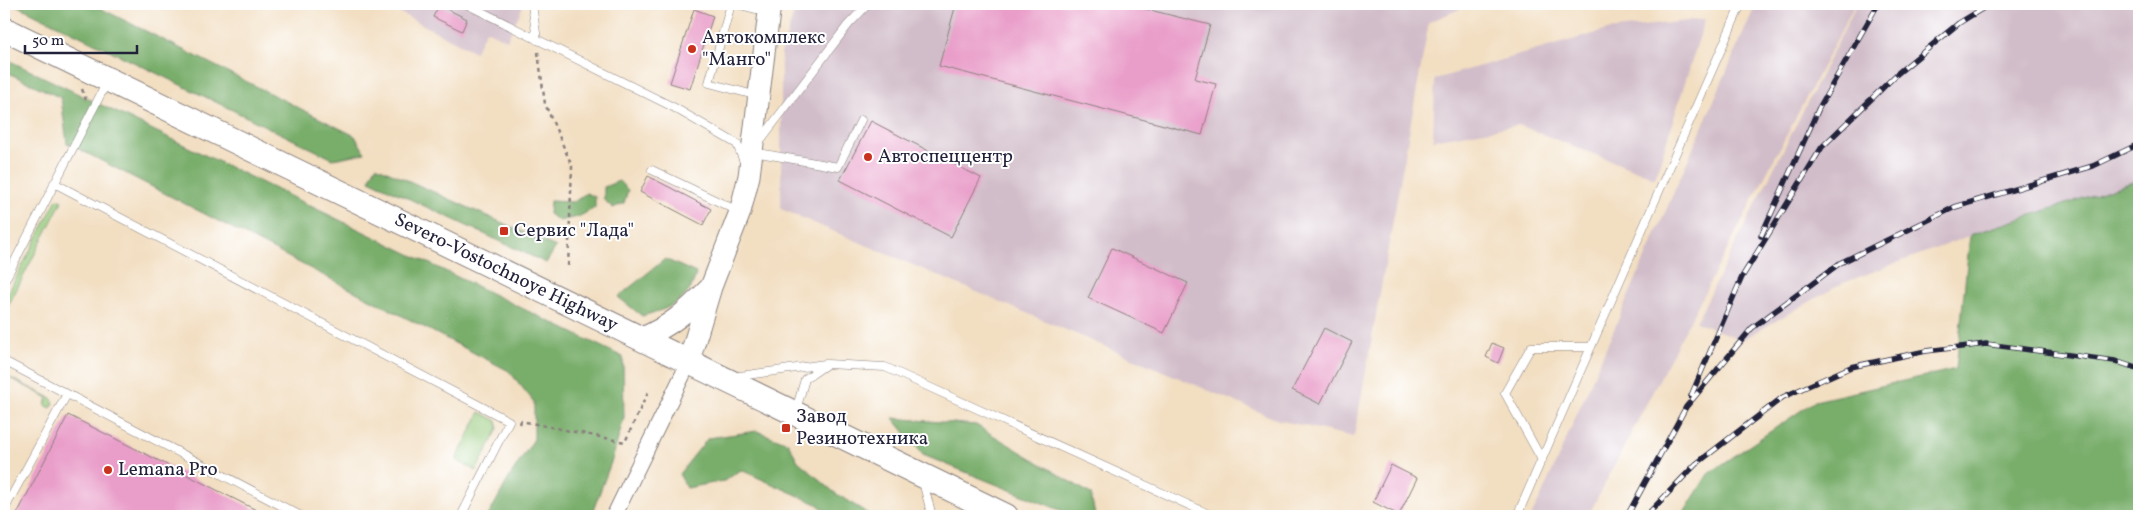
<svg xmlns="http://www.w3.org/2000/svg" width="2143" height="520" font-family="Vollkorn,serif">
  <style>
    .industrial { fill: #d1bdc9 }
    .green { fill: #96c97a; stroke: #5c765a }
    .forest { fill: #78ad6a; stroke: #4d6852 }
    .building { fill: #e99dc9 }
    .lines { fill: none; stroke-linecap: round; stroke-linejoin: round }
    .lane-casing { stroke: #8a807e; stroke-width: 9 }
    .street-casing { stroke: #8a807e; stroke-width: 17 }
    .secondary-casing { stroke: #8a807e; stroke-width: 23 }
    .primary-casing { stroke: #8a807e; stroke-width: 26 }
    .path { stroke: #8a807e; stroke-width: 2.5; stroke-dasharray: 4 4; stroke-linecap: butt }
    .lane { stroke: #fff; stroke-width: 8 }
    .street { stroke: #fff; stroke-width: 15 }
    .secondary { stroke: #fff; stroke-width: 21 }
    .primary { stroke: #fff; stroke-width: 24 }
    .rail-casing { stroke: #22223b; stroke-width: 5.5 }
    .rail { stroke: #fff; stroke-width: 4; stroke-dasharray: 11; stroke-linecap: butt }
    .poi-dot { fill: #c8321e; stroke: #fff; stroke-width: 2 }
    .labels { text-anchor: middle; dominant-baseline: central; stroke-width: 4; stroke-linejoin: round; paint-order: stroke }
    .poi-label { font-size: 19px; fill: #22223b; stroke: #fff; text-anchor: start }
    .street-label { font-size: 19px; fill: #22223b; stroke: #fff }
  </style>
  <rect width="100%" height="100%" fill="#fff"/>
  <filter id="ink" filterUnits="userSpaceOnUse"><feTurbulence type="fractalNoise" baseFrequency=".02" numOctaves="2"/><feDisplacementMap in="SourceGraphic" scale="10" xChannelSelector="R" yChannelSelector="G"/><feConvolveMatrix kernelMatrix="1 2 1 2 8 2 1 2 1" color-interpolation-filters="sRGB"/></filter>
  <filter id="wash" filterUnits="userSpaceOnUse"><feTurbulence type="fractalNoise" baseFrequency=".0096" numOctaves="4" result="noise"/><feDisplacementMap in="SourceGraphic" scale="20" xChannelSelector="R" yChannelSelector="G"/><feGaussianBlur stdDeviation="1.12" result="paint"/><feColorMatrix in="noise" values="0 0 0 0 0 0 0 0 0 0 0 0 0 0 0 0 0 1.4 0 .05"/><feComposite in="paint" operator="in"/></filter>
  <g filter="url(#wash)">
    <rect width="100%" height="100%" fill="#f2dec1"/>
    <path class="industrial" d="M383,4H524L507,40L486,30L475,52Z
      M797,4H1472L1429,22L1354,437L1278,420L781,209V53Z
      M1756,4H1855L1588,516H1531L1540,499Z
      M1857,4H2139V180L1980,232L1843,283L1742,340L1696,322Z
      M1705,19L1655,178L1519,125L1433,140L1435,79L1607,30Z"/>
    <path class="green" d="M57,199L62,201L4,314V301Z
      M4,375L51,398L54,403L51,408L45,405L48,398Z
      M480,412L497,421L498,429L476,471L456,460Z"/>
    <path class="forest" d="M14,4H92L355,136L365,153L333,159Z
      M4,58L623,357L624,418L613,457L591,516H488L509,478L534,439V402L509,371L67,143L61,98L4,71Z
      M376,166L556,247L546,263L369,180Z
      M2139,180V516H1682L1708,474L1815,401L1956,369L1970,235Z
      M619,181L628,190L624,203L613,208L604,200V187Z
      M586,193L595,197V208L578,217L559,221L549,214L550,201L574,202Z
      M665,259L696,273C690,302 668,309 642,316L618,297Z
      M893,418L976,425L1091,494L1095,516H1075L923,455Z
      M757,431L788,443L798,461L835,493L872,516H832L817,504L741,470L724,481L687,488L679,474L708,438Z"/>
    <g id="blocks">
      <path class="building" d="M956,4H1126L1210,25L1195,79L1216,84L1202,135L939,66Z
        M439,5L467,19L462,31L433,17Z
        M694,9L713,16L690,89L670,83Z
        M871,121L981,178L951,237L840,180Z
        M648,176L711,209L703,225L640,192Z
        M1112,248L1188,283L1164,333L1088,298Z
        M1324,328L1352,342L1320,404L1292,390Z
        M1492,343L1504,348L1498,363L1486,357Z
        M68,415L124,443L268,516H16Z
        M1391,465L1417,478L1399,515L1373,502Z"/>
    </g>
  </g>
  <g filter="url(#ink)">
    <use href="#blocks" fill-opacity="0" stroke="#8a807e" stroke-width="1"/>
    <g class="lines">
      <g class="lane-casing">
        <path id="lane" d="M466,4L673,107L737,144L744,162
          M532,4L537,40
          M731,4L709,83L758,96
          M736,4L767,12
          M759,142L848,25L868,4
          M753,152L838,167L861,120
          M652,170L738,211
          M54,183L509,421L461,516
          M4,282L107,82
          M4,361L301,516
          M733,377L825,364
          M796,410L805,379L827,364L885,367L1213,516
          M1542,460L1505,393L1531,347H1591
          M923,482L932,516
          M4,510L67,394
          M1517,516L1741,4"/>
      </g>
      <g class="street-casing">
        <path id="street" d="M614,516L688,364"/>
      </g>
      <g class="secondary-casing">
        <path id="secondary" d="M640,339C671,326 686,312 709,289
          M688,364L711,287L740,212L749,176L770,4"/>
      </g>
      <g class="primary-casing">
        <g id="primary">
          <path id="s1" d="M4,29C339,190 672,355 1006,516"/>
        </g>
      </g>
      <path class="path" d="M538,52L545,104L572,166L568,267
        M82,89L86,100
        M520,424L521,421L625,442L648,392"/>
      <use href="#lane" class="lane"/>
      <use href="#street" class="street"/>
      <use href="#secondary" class="secondary"/>
      <use href="#primary" class="primary"/>
      <g class="rail-casing">
        <path id="rail" d="M1761,236L1819,108L1878,4
          M1691,396L1742,277L1822,147L1898,73L1959,23L1990,4
          M1627,516L1686,407L1752,328L1840,263L1955,207L2093,166L2139,144
          M1646,516L1696,464L1783,397L1851,367L1926,351L1986,344L2115,361L2139,369"/>
      </g>
      <use href="#rail" class="rail"/>
    </g>
  </g>
  <g class="poi-dot">
    <circle cx="692" cy="49" r="5"/>
    <circle cx="868" cy="157" r="5"/>
    <rect x="499" y="226" width="10" height="10" rx="2.5"/>
    <rect x="781" y="423" width="10" height="10" rx="2.5"/>
    <circle cx="108" cy="470" r="5"/>
  </g>
  <g class="labels">
    <g class="poi-label">
      <text x="702" y="38">Автокомплекс<tspan x="702" dy="22">"Манго"</tspan></text>
      <text x="878" y="157">Автоспеццентр</text>
      <text x="514" y="231">Сервис "Лада"</text>
      <text x="796" y="417">Завод<tspan x="796" dy="22">Резинотехника</tspan></text>
      <text x="118" y="470">Lemana Pro</text>
    </g>
    <g class="street-label">
      <text stroke="none"><textPath href="#s1" startOffset="558">Severo-Vostochnoye Highway</textPath></text>
    </g>
  </g>
  <rect width="2143" height="520" fill="none" stroke="#fff" stroke-width="20"/>
  <path d="M25 45v8h112v-8" fill="none" stroke="#22223b" stroke-width="2.5"/>
  <text x="32" y="45" font-size="15" fill="#22223b" stroke="#ffffff" stroke-width="4" paint-order="stroke">50 m</text>
</svg>
